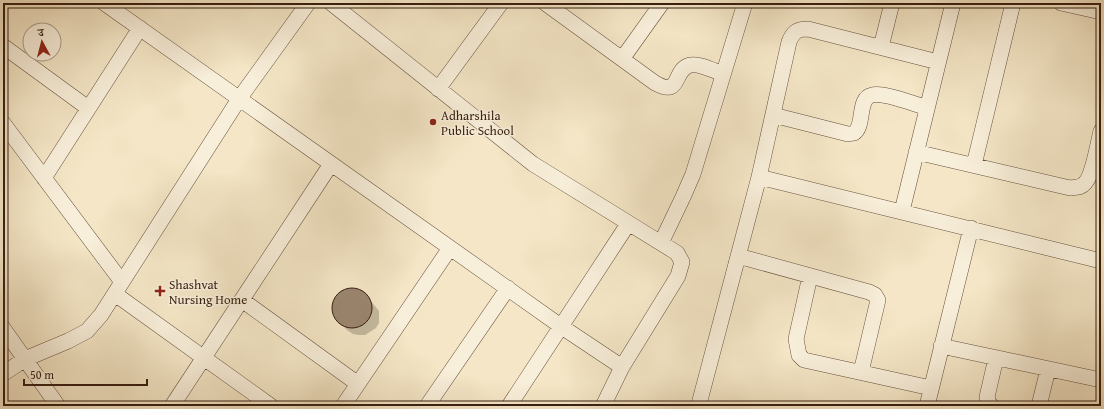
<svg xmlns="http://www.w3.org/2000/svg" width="1104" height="409" font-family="'Gentium Book Plus','Noto Serif Devanagari',serif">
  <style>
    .shadow { fill: #0003 }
    .building { fill: #9a866f; stroke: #381e11 }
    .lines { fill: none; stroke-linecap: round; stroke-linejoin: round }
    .street-casing { stroke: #67503e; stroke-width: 16 }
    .street { stroke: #f8efda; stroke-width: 15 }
    .poi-dot { fill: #8f2418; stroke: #f8efda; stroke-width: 1.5 }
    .labels { text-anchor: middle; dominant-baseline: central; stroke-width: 3; stroke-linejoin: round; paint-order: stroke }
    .poi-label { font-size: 13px; fill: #381e11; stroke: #f8efda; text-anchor: start }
  </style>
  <rect width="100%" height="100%" fill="#f4e6c6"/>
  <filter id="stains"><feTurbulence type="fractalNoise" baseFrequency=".005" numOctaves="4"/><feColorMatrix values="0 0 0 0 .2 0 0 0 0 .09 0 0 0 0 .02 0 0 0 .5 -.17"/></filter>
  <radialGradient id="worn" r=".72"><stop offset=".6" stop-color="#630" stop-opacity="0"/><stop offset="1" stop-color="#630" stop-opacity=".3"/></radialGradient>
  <path class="shadow" d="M352,289L364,293L379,311V323L376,328L365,335H359L353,334L347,330L335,317L333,311V304L336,298L346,290Z"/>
  <path class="building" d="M332 308a20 20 0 1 1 40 0a20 20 0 1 1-40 0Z"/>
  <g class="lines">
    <g class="street-casing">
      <path id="street" d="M104,3L562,327L622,367
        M331,3L533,164L677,253L682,262L678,276L622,367L603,406
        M545,3L655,83C682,98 672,70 690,65C700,63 714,71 723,74
        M1061,3L1101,12
        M3,46L88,108
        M881,47L892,3
        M622,59L662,3
        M438,89L501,3
        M773,115L848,134C849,134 854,133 854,133C865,126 857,98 872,95C883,92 915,104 927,108
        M3,123L122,282
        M916,152L1070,188C1076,187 1081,188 1085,183C1093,175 1098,142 1101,131
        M974,165L1013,3
        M759,177L789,42C793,32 797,29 808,29L938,62
        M44,178L140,28
        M902,211L953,3
        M661,243L683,197L693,174L745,3
        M738,256L869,292L875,295L878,300L861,372
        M810,276L796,339L799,355L804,360L931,388
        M115,294L271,406
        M242,300L358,384
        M3,328L58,406
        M941,346L1101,380
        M3,374L25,359L68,341L87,331L101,315L239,99L308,3
        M172,406L331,164
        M343,406L450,248
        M427,406L508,288
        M509,406L628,224
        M700,406L699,404L759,177L1101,261
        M927,406L971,228
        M992,406L989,404L987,397L996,358
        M1039,406L1048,369"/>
    </g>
    <use href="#street" class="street"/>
  </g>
  <g class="poi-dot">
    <circle cx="433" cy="122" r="4"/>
    <path d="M158 285h4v4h4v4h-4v4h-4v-4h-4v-4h4z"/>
  </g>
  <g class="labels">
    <g class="poi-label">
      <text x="441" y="115">Adharshila<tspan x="441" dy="15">Public School</tspan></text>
      <text x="169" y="284">Shashvat<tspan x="169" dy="15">Nursing Home</tspan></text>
    </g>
  </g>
  <rect width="1104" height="409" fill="none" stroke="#f4e6c6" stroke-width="16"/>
  <rect x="4" y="4" width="1096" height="401" fill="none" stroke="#381e11" stroke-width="2"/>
  <rect x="8" y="8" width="1088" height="393" fill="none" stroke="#381e11"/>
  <g transform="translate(42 42) rotate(353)"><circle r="19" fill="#f8efda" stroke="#ab9b8a"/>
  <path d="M0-3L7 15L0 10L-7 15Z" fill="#8f2418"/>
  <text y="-6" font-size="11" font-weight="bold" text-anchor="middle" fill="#381e11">उ</text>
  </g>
  <path d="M24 379v6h123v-6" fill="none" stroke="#381e11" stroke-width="2"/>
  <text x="30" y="379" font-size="12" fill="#381e11" stroke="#f8efda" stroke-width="3" paint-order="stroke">50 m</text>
  <rect width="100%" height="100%" filter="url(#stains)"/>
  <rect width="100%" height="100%" fill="url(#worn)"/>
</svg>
